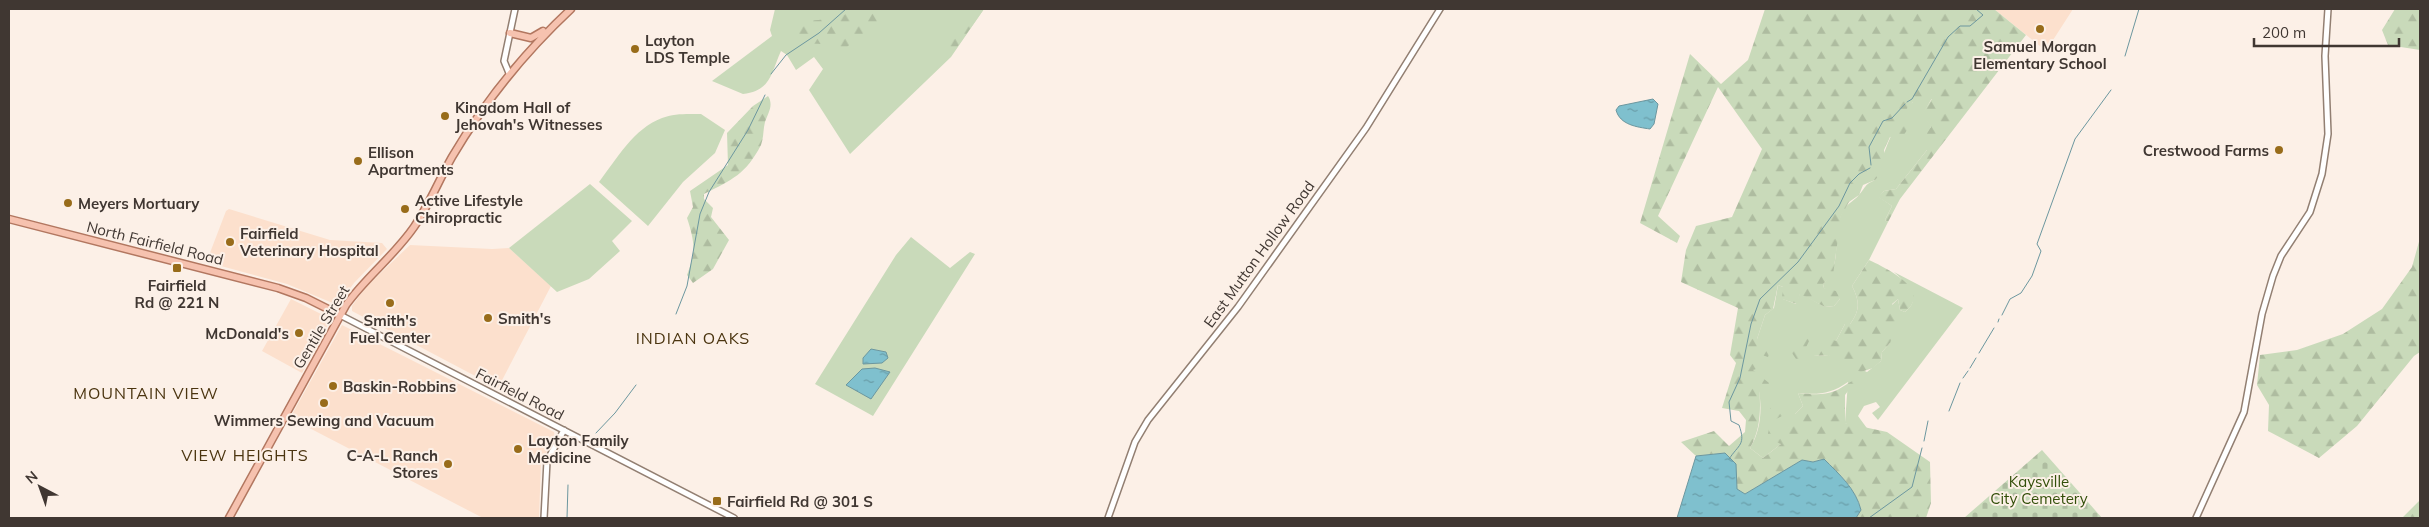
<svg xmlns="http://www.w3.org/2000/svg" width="2429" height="527" font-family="Mulish,sans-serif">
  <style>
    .built { fill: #fce0cd }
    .grass { fill: #c9daba }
    .forest { fill: url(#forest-firs) }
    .cemetery { fill: url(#cemetery-stones) }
    .water { fill: url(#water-ripples); stroke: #6c979f }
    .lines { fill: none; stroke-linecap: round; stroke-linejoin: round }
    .stream { stroke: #6c979f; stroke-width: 1 }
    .minor-casing { stroke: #927f72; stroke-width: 8 }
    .major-casing { stroke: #b27760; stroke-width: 9 }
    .minor { stroke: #fff; stroke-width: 5 }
    .major { stroke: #f6c2af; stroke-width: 6 }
    .poi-dot { fill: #986c1a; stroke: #fcf0e7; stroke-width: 2 }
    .labels { text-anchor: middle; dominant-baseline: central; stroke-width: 4; stroke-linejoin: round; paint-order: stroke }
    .poi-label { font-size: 15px; font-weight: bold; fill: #403732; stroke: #fcf0e7; text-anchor: start }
    .street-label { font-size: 15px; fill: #403732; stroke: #fcf0e7 }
    .park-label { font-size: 15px; fill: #324f09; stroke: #fcf0e7 }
    .neighbourhood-label { font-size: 16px; letter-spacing: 1px; fill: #4b3510; stroke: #fcf0e7 }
  </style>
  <defs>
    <pattern id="forest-firs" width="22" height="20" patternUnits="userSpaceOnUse" patternTransform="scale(1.25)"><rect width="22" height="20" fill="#c9daba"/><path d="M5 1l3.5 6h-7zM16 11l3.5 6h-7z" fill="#aebca0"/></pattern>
    <pattern id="cemetery-stones" width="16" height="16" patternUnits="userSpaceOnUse" patternTransform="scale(1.25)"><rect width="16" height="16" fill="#c9daba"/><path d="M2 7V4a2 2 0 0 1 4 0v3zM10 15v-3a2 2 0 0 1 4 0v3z" fill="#aebca0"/></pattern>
    <pattern id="water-ripples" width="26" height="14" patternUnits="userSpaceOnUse" patternTransform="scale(1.25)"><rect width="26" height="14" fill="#7fc0ce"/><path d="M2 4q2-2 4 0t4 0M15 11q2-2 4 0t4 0" fill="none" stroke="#699da8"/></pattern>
  </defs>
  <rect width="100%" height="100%" fill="#fcf0e7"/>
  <path class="built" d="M1994,9H2073L2046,51Z
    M229,209L330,240L382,243L387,249L354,283L340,302L335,304L287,284L210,263L208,258L226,211Z
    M410,245L492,249L509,248L551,286L498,388L352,311V306L366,287Z
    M291,299L331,319L302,373L262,351Z
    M342,325L554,432L555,436L541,463L539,518H483L290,418Z"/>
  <path class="grass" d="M775,9H984L951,57L850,154L809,90L823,69L814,57L796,70L787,55L781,51C771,73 771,91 743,94L712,81L772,36L770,30Z
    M1932,98L1923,114L1931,126L1927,150L1896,189L1884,191L1879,197L1892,206L1885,220L1888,222L1869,260L1852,286C1860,301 1860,311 1850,324H1845L1836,341L1813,356L1829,355L1867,372L1881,361L1882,352L1890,343L1892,305L1898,299L1900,310L1905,312C1923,298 1907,284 1894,272L1963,308L1878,420L1872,413L1880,407L1876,402L1864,406L1858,416L1869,431L1838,421L1845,422L1848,382C1831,394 1818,395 1798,393L1803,406L1795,414L1781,444L1763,458L1750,448C1764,426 1763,394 1753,370L1759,353L1757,339L1765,315L1774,308L1778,285L1783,287V299L1796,304L1800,293L1825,307L1834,306L1840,299L1824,288L1823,284C1843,265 1832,238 1841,215C1846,203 1852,203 1859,195C1866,187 1864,185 1875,180C1880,163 1898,110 1913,102C1918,99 1927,99 1932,98Z
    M701,114L725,130L715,153L683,182L648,226L599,182C616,160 634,128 662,118C674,113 689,114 701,114Z
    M590,184L632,221L612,241L620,251L589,279L557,292L509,248Z
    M911,237L950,268L970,252L975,254L873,416L815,384L896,255Z"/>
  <path class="forest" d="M852,9H911L886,14L840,53L837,45C822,42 791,50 796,25C815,16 838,24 852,9Z
    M970,9H984L953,53L949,51C947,32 969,23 970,9Z
    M1765,9H1994L2026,35L1900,199L1888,222L1885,220L1892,206L1878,197L1884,191L1896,189L1927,150L1923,138L1931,127L1922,114L1932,99L1920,105L1913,102L1907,108L1912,123L1903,136L1890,137L1884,150L1886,168L1875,180L1863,185L1859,195L1849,202L1841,216L1833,275L1823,284L1824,288L1836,291L1840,299L1834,306L1825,307L1800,294L1797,304L1782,299L1783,287L1778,285L1773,309L1765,315L1757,339L1771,349L1768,357L1759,354L1765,366L1753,370L1769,383L1767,388L1759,385C1761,407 1761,429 1750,448L1763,458L1781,444L1767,438L1769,429L1789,427V414H1795L1803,406L1798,393C1811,394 1822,396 1835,391C1844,387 1849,381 1860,378L1857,389L1853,392L1848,391L1845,395V423L1887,432L1930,462L1931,503L1926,518H1856L1861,510C1856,489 1839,474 1824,459L1813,462L1802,460L1745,494L1737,489L1735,464L1725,453L1696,456L1681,442L1714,431L1729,446L1745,432L1746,420L1739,411L1722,408L1736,363L1730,355L1738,308L1681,282L1686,250L1696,226L1732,217L1762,149L1718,87L1658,216L1680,236L1677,243L1640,223L1690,54L1721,84L1748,60Z
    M2395,9H2420V50L2388,45L2382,30Z
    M768,96C774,105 768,113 765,122C763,129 764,137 761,145C746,174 732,180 704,194V199L713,208L711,217L729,240L713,269L693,283L687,275C696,251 695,243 687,218L693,207L690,191L728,165L727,133L753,106Z
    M2420,238V352L2414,356L2357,426L2319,458L2268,431L2269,405L2257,385L2260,355L2297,350L2343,334L2382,309L2412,267Z
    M1869,260C1886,268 1933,290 1905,312L1900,310L1898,299L1892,304C1898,315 1898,322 1891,332L1893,336L1890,343L1882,352L1881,361L1873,368L1861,372L1831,361L1829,355L1813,356V349L1828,338L1836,341L1845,324H1850C1860,311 1860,301 1852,286Z
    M1802,330L1809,333L1810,339L1800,360L1796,359L1792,353L1797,338Z
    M1777,401L1783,408L1782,416L1774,420L1770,417L1769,411L1773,403Z
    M2420,500V518H2402Z"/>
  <path class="cemetery" d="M2042,450L2102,518H1964Z"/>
  <path class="water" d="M1653,99L1658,104L1654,124L1650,129C1637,127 1620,125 1616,110L1619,106Z
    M871,349L886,352L888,358L882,363L863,364V358Z
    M875,368L890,372L871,399L846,385L862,369Z
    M1725,453L1736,464L1737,489L1745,494L1802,460L1813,462L1824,459C1839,474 1856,489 1861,510L1856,518H1677L1696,456Z"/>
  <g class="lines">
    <path class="stream" d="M2125,56L2139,9
      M771,74L786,55L819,33L846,9
      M1907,102L1912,99L1948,37L1960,26H1970L1983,15L1976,9
      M1871,165L1869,147L1883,121L1892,118L1905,104
      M676,314L687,286L700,214L709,192L748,130L765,95
      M2002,315L2010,299L2021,293L2032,276L2041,251L2037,244L2075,139L2111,90
      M1998,322L1999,319
      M1979,353L1994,328
      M1970,368L1976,358
      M1963,378L1968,371
      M1949,411L1960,383
      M596,433L615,413L636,385
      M1924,441L1928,421
      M1729,459C1739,444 1746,445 1739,425L1731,421L1729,402L1740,378L1751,324L1760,299L1798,262L1839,206L1850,183L1859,174L1870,168
      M567,518L568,485
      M1869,518L1912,487L1922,448"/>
    <g class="minor-casing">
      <path id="minor" d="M509,73L504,61L515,9
        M340,315L734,518
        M544,518L547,461L564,430
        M1108,518L1135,442L1148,420L1238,307L1366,128L1440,9
        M2196,518L2244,412L2262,314L2273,276L2281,256L2310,212L2322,174L2328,134L2325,56L2328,9"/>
    </g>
    <g class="major-casing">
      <path id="major" d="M510,33L531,38L543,31
        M9,219L278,288L306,298L340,315
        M229,518L346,305C366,277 394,256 414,227C429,205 439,180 452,157C485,101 524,53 571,9"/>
    </g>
    <use href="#minor" class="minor"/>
    <use href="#major" class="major"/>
  </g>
  <g class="poi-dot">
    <circle cx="2040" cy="29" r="5"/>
    <circle cx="635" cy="49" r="5"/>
    <circle cx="445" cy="116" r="5"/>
    <circle cx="2279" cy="150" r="5"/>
    <circle cx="358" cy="161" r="5"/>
    <circle cx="68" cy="203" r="5"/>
    <circle cx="405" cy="209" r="5"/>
    <circle cx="230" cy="242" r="5"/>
    <rect x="172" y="263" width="10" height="10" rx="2.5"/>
    <circle cx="390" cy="303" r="5"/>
    <circle cx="488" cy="318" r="5"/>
    <circle cx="299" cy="333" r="5"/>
    <circle cx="333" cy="386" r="5"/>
    <circle cx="324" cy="403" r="5"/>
    <circle cx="518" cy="449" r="5"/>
    <circle cx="448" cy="464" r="5"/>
    <rect x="712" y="496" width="10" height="10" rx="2.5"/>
  </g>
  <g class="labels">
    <g class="poi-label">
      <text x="645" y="40">Layton<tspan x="645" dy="17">LDS Temple</tspan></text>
      <text x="2040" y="46" text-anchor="middle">Samuel Morgan<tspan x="2040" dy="17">Elementary School</tspan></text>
      <text x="455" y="107">Kingdom Hall of<tspan x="455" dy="17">Jehovah's Witnesses</tspan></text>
      <text x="2269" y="150" text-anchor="end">Crestwood Farms</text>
      <text x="368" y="152">Ellison<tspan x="368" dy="17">Apartments</tspan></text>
      <text x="415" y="200">Active Lifestyle<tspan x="415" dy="17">Chiropractic</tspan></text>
      <text x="78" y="203">Meyers Mortuary</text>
      <text x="240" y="233">Fairfield<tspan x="240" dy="17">Veterinary Hospital</tspan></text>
      <text x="177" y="285" text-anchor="middle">Fairfield<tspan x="177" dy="17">Rd @ 221 N</tspan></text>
      <text x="498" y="318">Smith's</text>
      <text x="390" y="320" text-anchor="middle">Smith's<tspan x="390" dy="17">Fuel Center</tspan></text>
      <text x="289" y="333" text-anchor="end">McDonald's</text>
      <text x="343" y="386">Baskin-Robbins</text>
      <text x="324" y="420" text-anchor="middle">Wimmers Sewing and Vacuum</text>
      <text x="528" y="440">Layton Family<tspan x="528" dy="17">Medicine</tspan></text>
      <text x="438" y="455" text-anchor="end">C-A-L Ranch<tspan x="438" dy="17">Stores</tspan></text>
      <text x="727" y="501">Fairfield Rd @ 301 S</text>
    </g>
    <g class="street-label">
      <text transform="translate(155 243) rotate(14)">North Fairfield Road</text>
      <text transform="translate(1259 254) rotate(-54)">East Mutton Hollow Road</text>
      <text transform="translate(321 327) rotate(-59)">Gentile Street</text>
      <text transform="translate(520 394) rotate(27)">Fairfield Road</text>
    </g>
    <g class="park-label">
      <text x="2039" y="481">Kaysville<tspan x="2039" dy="17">City Cemetery</tspan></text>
    </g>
    <g class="neighbourhood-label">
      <text x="693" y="338">INDIAN OAKS</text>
      <text x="146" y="393">MOUNTAIN VIEW</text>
      <text x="245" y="455">VIEW HEIGHTS</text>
    </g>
  </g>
  <rect width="2429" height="527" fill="none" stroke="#403732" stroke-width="20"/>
  <g transform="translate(40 487) rotate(319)" stroke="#fcf0e7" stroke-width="4" paint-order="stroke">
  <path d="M0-4L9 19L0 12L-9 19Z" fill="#403732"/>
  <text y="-8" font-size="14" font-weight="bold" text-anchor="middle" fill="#403732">N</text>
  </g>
  <path d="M2254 38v8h145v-8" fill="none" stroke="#403732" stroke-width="2.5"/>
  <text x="2262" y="38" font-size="15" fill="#403732" stroke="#fcf0e7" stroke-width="4" paint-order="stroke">200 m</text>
</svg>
